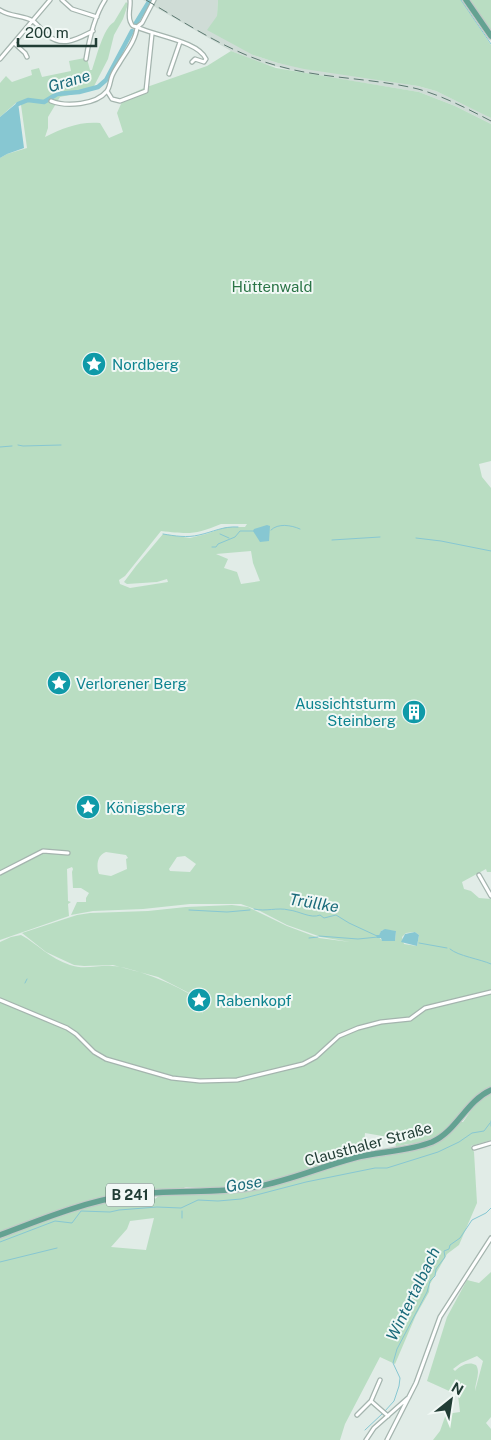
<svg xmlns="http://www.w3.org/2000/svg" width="491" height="1440" font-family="'Public Sans',sans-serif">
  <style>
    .built { fill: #cfdcd6 }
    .green { fill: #b9ddc2; fill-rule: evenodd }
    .water { fill: #87c7d2 }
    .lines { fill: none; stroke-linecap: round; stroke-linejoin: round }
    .stream { stroke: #87c7d2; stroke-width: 1 }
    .river { stroke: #87c7d2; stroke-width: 4.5 }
    .street-casing { stroke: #a4b4ae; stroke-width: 5.5 }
    .primary-casing { stroke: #c1c9c6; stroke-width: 8 }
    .street { stroke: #fff; stroke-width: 3 }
    .primary { stroke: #64a292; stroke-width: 5.5 }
    .rail { stroke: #5b7870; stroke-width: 1; stroke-dasharray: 10 5; stroke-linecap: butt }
    .labels { text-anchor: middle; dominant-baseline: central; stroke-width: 4; stroke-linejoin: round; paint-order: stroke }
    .shield { fill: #f1f8f5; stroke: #5f756f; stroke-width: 1 }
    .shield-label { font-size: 14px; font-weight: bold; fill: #213d35 }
    .park-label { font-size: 15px; fill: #2a7446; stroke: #f1f8f5 }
    .culture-label { font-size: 15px; fill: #0d838f; stroke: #f1f8f5; text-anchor: start }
    .street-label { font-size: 15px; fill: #213d35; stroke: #f1f8f5 }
    .water-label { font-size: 16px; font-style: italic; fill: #196a7a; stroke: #f1f8f5 }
  </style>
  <rect width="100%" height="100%" fill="#e1ece7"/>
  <path class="built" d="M143,0H218L217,16L253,55L278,63L418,86L436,91L484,114L491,118V124L455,106L419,92L303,73L261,63L231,51Z"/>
  <path class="green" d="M218,0H461L491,45V118L436,91L418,86L304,69L278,63L253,55L207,30L217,16Z
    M469,0H491V31Z
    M126,2L128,4L123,19L114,35L108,59L92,90L60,97L48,117V128L45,137C62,128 81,121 100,123L109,138L123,132L117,113L124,97L144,88L207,66L231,51L276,68L419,92L455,106L491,124V461L479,464L482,477L491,488V872H487L486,869L462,882L464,889L471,891L479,898L491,899V1088C474,1104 452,1130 431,1139C419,1144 407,1143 396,1147L394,1138L365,1133L364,1143L354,1147L355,1156L306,1172L254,1186L214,1189L186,1187L179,1190H149L131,1193L0,1234V942L11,937L21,935C39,945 49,958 70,965C84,970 98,965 112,966C133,967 174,984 191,995C197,1000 202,1007 203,1014V1009L193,995L158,977L113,965L84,966L74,965L46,952L22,933L77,915L90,913L148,911L186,907L232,905L248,907L287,926L319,938L350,942L321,937L287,925L260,911L241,904H190L143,909L93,911L71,915L77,902H86V898L89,893L81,888H73L72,872L73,869L72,867L67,869L68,901L71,902L68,904L69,916L0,940V158L7,154L27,148L21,105H19L17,102L0,117V83L6,76L12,82L32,75L31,70L39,68L42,77L71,71L69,61L85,58L87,59L90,70H92C96,59 103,28 114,22ZM221,524H247L245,527H226L206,534L190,538L163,534L136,566L124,582L127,584L157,582L167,579L168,582L130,588L120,584L119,580L125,576L161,531C189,534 195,535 221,524ZM251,551L253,563L260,581L241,584L237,572L224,568L228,559L216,554ZM106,852L126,855L128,858L126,859L127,869L111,876L99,874C96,866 97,855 106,852ZM185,856L196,864L190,872L170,871L169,869L177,857ZM382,930L396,931L395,941H383L376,935H379ZM415,932L419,935L417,946L404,944L402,937L406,933Z
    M491,1092V1140L471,1146L474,1152L477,1203L459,1245L447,1254L430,1284L429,1292L416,1315L395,1364L380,1357L345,1424L340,1440H0V1237L99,1203L152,1194L155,1199L161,1194L242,1191L350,1161L424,1146L459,1122H463L476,1103ZM154,1218L146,1250L111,1247L127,1229L130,1221Z
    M491,1272V1417L486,1423L491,1429V1440H433L440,1431L446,1414L460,1412L458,1395L427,1381L447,1317L467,1280L479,1283ZM477,1356L483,1361L475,1391C475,1382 481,1373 476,1365C469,1361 461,1365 455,1371L453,1369L461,1363Z"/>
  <path class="water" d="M18,102L24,148L7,154L0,158V117Z
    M267,525L270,526L269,541L260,542L253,531L254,529Z
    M385,929L396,931L395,941H382L381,938H377L376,935H379L381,931Z
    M415,932L419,935L417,946L401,942L405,934Z"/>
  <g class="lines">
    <path class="stream" d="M461,0L491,44
      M18,445L23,446L61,445
      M0,447L12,446
      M271,530C278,523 291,525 300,529
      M163,534C175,536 187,538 199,535C213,532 223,526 238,527
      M220,534L229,538
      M416,538L441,541L491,551
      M332,540L380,537
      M212,547H216L218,544L235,537L240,531H254
      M254,909C266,912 277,907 289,910C299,911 311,919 320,915L324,918L336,915L349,923L377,936
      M189,910L227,912L250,910
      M319,936L358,939L378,937
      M309,938L318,937
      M419,943L447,948
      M450,949C458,956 480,959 491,964
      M25,983L27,979
      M491,1121V1126
      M182,1211V1218
      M0,1242L55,1221L72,1223L81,1211L110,1212L119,1210L157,1207L181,1208L198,1200L218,1201L241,1199L306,1182L375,1168H387L438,1152L459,1142L472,1133L484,1131L490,1123
      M0,1262L57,1248
      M385,1411L394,1401L399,1386L400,1378L393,1363L397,1349L427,1292L430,1281L435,1276L436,1269L445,1257L444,1251L449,1249L450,1245L460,1238L472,1220L486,1213L491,1208
      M365,1430L382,1414"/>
    <path class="river" d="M136,23L150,0
      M18,104L28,100L44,102L57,94L79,92L98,87L106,80L132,31"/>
    <g class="street-casing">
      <path id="street" d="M62,0L72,9L97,17
        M130,0C131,7 127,17 131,23C133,28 133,25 137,27C155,36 198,41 206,59L204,62L195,59L192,62
        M0,10C10,17 23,15 33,21C38,25 42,30 47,35C63,48 77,39 93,31
        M14,43L25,53L27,57
        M0,59L50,0
        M86,59C89,40 94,17 105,0
        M169,74L180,42
        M107,91L112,99L120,101L146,91L152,34
        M51,101C66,107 96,105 107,91C110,87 110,81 112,76C114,71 117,67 120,62C126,52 136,40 137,27L142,23L154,0
        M0,873L43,851L68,853
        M479,875L491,896
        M0,1000L67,1028L76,1034L94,1052L106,1059L172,1078L200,1081L237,1080L303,1064L316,1057L339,1036L358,1028L381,1022L410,1019L425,1008L491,992
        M474,1148L491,1143
        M380,1380L371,1401L388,1416
        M357,1415L371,1401
        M366,1440L374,1428L409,1397
        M387,1440L416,1383L440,1317L491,1238"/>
    </g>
    <g class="primary-casing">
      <path id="primary" d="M466,0L491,36
        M0,1235C42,1219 86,1201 130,1195C172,1189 214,1194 255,1187C289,1181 320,1167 354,1158C377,1152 410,1151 432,1142C457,1131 466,1101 491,1090"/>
    </g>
    <use href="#street" class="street"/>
    <use href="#primary" class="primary"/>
    <path class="rail" d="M146,0C189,25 233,55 282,67C326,79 373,78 418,89C443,96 468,109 491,121"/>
  </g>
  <defs>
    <g id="sight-disc" transform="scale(1.25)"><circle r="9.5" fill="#0f9aa8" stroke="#f1f8f5"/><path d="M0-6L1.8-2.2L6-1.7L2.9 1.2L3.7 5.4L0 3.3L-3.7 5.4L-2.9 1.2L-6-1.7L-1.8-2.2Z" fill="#fff"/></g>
    <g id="building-disc" transform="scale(1.25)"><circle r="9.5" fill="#0f9aa8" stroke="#f1f8f5"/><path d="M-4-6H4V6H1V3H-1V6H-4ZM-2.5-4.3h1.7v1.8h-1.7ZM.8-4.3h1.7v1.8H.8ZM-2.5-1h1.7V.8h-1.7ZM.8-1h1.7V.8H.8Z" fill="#fff"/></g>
  </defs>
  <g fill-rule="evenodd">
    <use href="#sight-disc" x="94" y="364"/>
    <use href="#sight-disc" x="59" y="683"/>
    <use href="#building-disc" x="414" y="712"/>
    <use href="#sight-disc" x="88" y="807"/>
    <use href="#sight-disc" x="199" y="1000"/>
  </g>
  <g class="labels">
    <rect class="shield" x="106" y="1183.5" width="48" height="23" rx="4"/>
    <g class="shield-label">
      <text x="130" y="1195">B 241</text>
    </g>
    <g class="park-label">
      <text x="272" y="286">Hüttenwald</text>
    </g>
    <g class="culture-label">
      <text x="112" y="364">Nordberg</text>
      <text x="76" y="683">Verlorener Berg</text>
      <text x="396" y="703" text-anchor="end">Aussichtsturm<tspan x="396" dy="17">Steinberg</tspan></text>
      <text x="106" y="807">Königsberg</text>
      <text x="216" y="1000">Rabenkopf</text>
    </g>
    <g class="street-label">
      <text transform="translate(368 1144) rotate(-15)">Clausthaler Straße</text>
    </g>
    <g class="water-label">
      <text transform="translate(69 81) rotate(-17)">Grane</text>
      <text transform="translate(314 903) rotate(9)">Trüllke</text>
      <text transform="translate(244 1184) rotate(-9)">Gose</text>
      <text transform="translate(413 1294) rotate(-64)">Wintertalbach</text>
    </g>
  </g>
  <g transform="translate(451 1400) rotate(30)" stroke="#f1f8f5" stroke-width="4" paint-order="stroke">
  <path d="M0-4L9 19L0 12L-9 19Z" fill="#213d35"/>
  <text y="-8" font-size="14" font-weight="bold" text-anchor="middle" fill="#213d35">N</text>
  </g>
  <path d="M18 38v8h78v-8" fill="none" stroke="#213d35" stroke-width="2.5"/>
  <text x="25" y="38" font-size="15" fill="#213d35" stroke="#f1f8f5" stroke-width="4" paint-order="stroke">200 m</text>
</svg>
